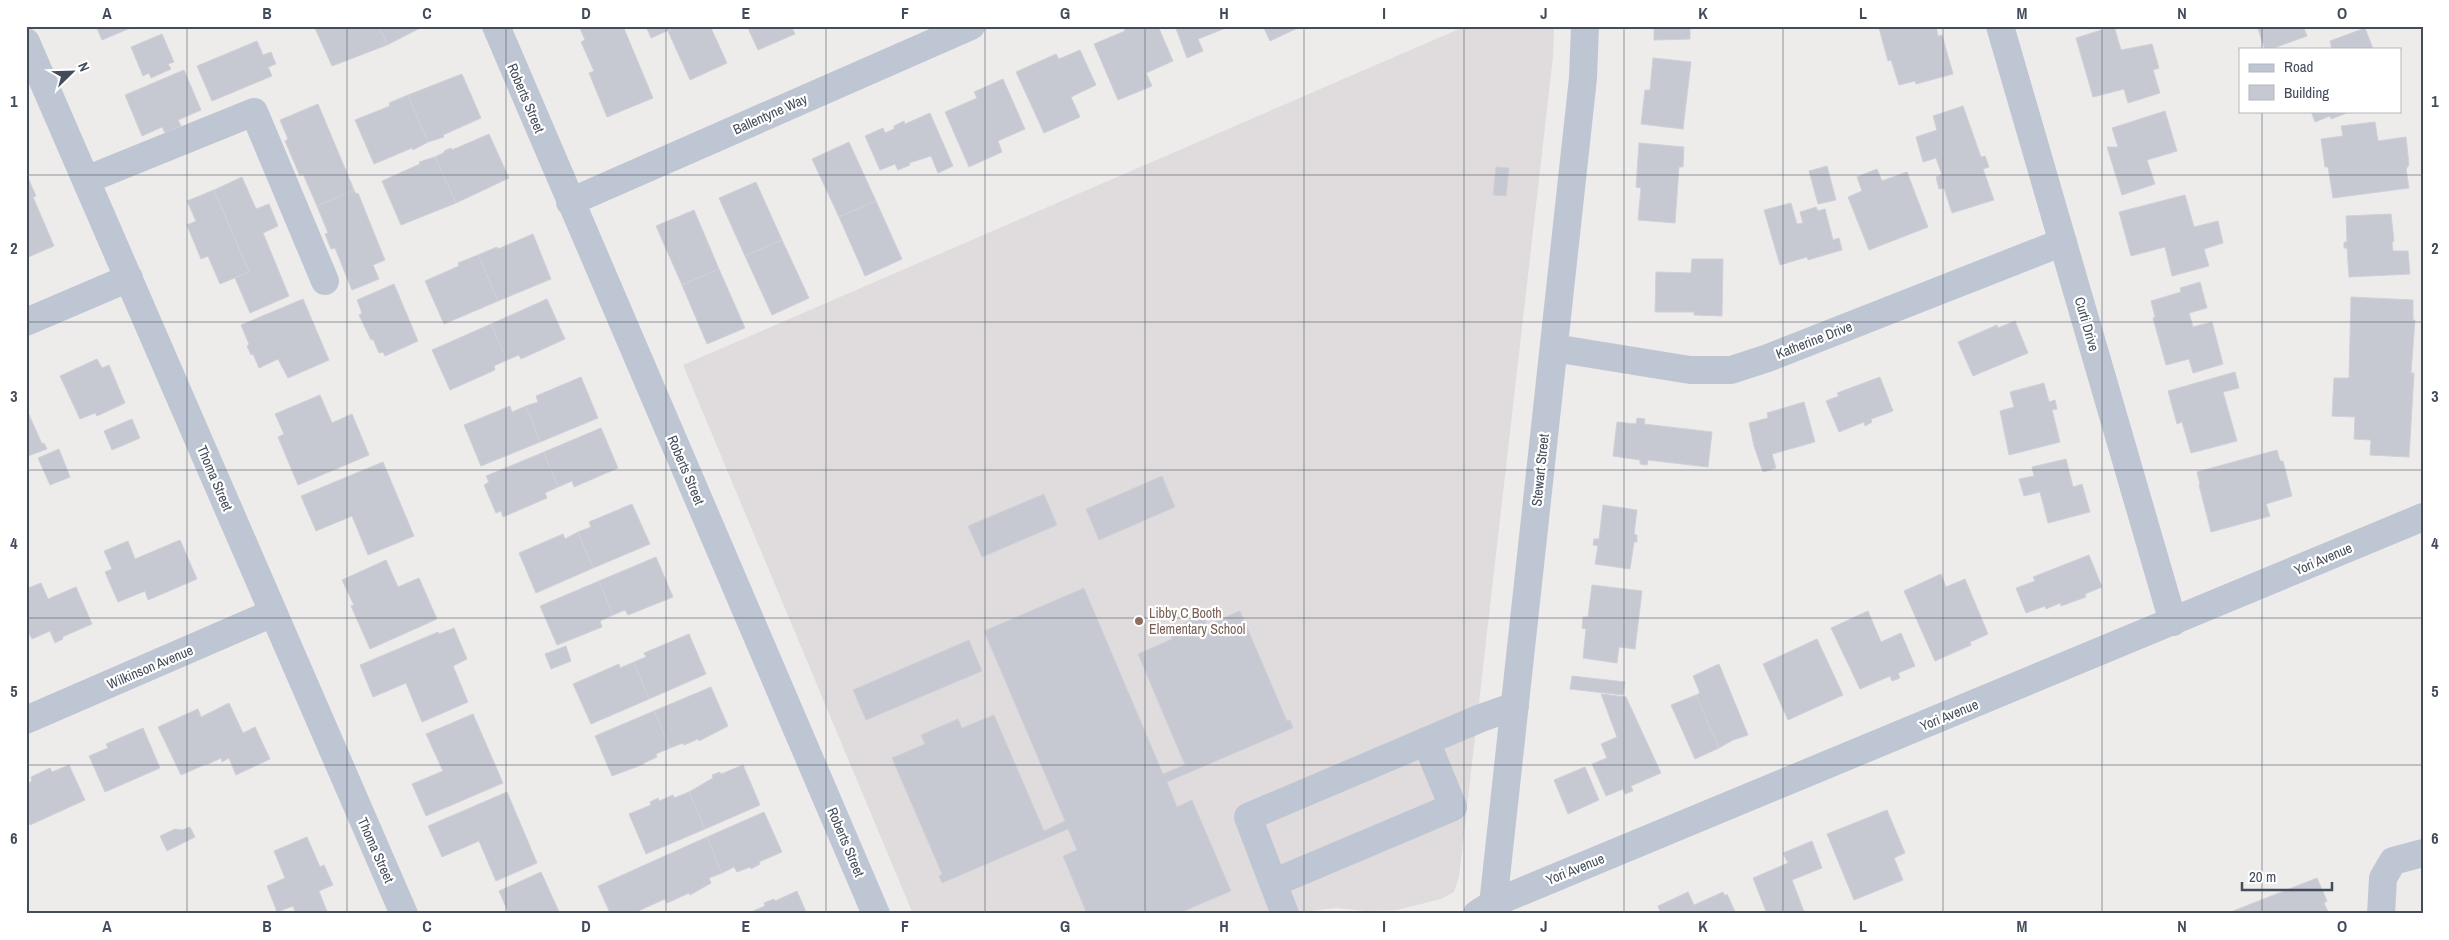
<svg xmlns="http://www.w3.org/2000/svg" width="2449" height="940" font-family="'Archivo Narrow',sans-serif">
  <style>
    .education { fill: #e0dcdd }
    .building { fill: #c7c9d2; stroke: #cfd0d8 }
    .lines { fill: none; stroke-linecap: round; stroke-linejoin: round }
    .minor { stroke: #bdc6d2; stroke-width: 28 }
    .grid { fill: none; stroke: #434c5a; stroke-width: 1; stroke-opacity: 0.55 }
    .education-dot { fill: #8d6e63; stroke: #fff; stroke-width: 2 }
    .labels { text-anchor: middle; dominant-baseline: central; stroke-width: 4.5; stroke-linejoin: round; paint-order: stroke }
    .street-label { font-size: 14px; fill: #434c5a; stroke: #fff }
    .education-label { font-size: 14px; fill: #785e54; stroke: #fff; text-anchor: start }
    .neatline { fill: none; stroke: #434c5a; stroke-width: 2 }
    .grid-label { font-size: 16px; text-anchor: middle; font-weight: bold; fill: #434c5a }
  </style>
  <rect width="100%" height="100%" fill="#eeebeb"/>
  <path class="education" d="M1466,26H1554L1553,57L1459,877L1454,892L1441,899L1397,910L1367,911L1336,908L1285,914H913L683,365Z"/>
  <path class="building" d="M96,26H135L102,40Z
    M314,26H379L387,45L332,66Z
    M379,26H424L387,45Z
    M579,26H623L653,98L607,117L589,73L594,71L581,42L585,40Z
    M646,26H678L651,38Z
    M678,26H710L727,63L690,80L668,31Z
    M747,26H791L795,34L758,50Z
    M1123,26H1158L1173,61L1146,73L1152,86L1118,100L1094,44L1125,31Z
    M1175,26H1231L1198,39L1203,51L1187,58Z
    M1263,26H1302L1270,41Z
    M1654,26H1690V39L1654,40Z
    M1884,26H1936L1938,36L1942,35L1953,74L1916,84L1915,81L1899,85L1891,60L1888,61L1879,28Z
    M2114,26L2121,50L2152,44L2159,68L2153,70L2160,93L2128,103L2124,89L2093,97L2076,38Z
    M2257,26H2303L2307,36L2271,49H2265Z
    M2365,28L2373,49H2332L2330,41Z
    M162,34L174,62L168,64L171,69L151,78L149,73L143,76L131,47Z
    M257,41L263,55L271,52L276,64L268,67L272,76L212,101L197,66Z
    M1080,50L1096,85L1071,97L1080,117L1044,133L1016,72L1056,54L1059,59Z
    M1653,58L1691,62L1683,129L1641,124L1645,90H1650Z
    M184,70L201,110L178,120L181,126L165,133L162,127L142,136L125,95Z
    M462,74L481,118L443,135L444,137L428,142L408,95Z
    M1003,79L1025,129L998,141L1002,152L969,167L945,112L977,98L974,92Z
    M408,95L428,142L413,150L412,148L374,164L355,120L390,106L389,103Z
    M318,104L354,190L317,206L303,174L300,176L285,141L288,139L280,120Z
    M1963,106L1981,157L1985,156L1989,167L1983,169L1994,200L1952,213L1944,188L1939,189L1936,177L1942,175L1936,158L1923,162L1916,137L1937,130L1933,116Z
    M2165,111L2177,151L2147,160L2155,184L2122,195L2107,147H2118L2112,128Z
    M2311,111H2352L2331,119L2330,116L2315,122Z
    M930,113L953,166L938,173L931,156L909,163L910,165L898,170L895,164L880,170L865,136L883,128L885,133L894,129V126L904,121L905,124Z
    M2375,122L2378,141L2406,137L2409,165L2406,169L2409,188L2333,198L2328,167H2325L2321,139L2343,136L2341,126Z
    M489,134L509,178L456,203L435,157L445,152L444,151L451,148L452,150Z
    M849,142L876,201L839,217L812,159Z
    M1639,143L1684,147L1683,167H1679L1675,223L1638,220L1641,188L1636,187Z
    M435,157L456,203L401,225L382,181L420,164L419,162Z
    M1827,166L1836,200L1818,204L1809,171Z
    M1496,167L1509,168L1506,196L1493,195Z
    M1877,169L1882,181L1907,172L1928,227L1869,250L1848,197L1862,191L1857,177Z
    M242,177L256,209L269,204L278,226L263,233L289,296L250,313L235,278L249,272L214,190Z
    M28,178L36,196L33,197L54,246L26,258V179Z
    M756,182L782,240L745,256L719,198Z
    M214,190L249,272L220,284L208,256L201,259L187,225L196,221L187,201Z
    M354,190L356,194L358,193L385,260L373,265L379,279L352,290L335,248L331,249L325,234L328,233L317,206Z
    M2185,195L2194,227L2218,221L2223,243L2204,249L2209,266L2172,276L2165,247L2131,256L2119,212Z
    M876,201L902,259L865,276L839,217Z
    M1791,203L1797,224L1803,223L1800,212L1816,207L1818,211L1825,209L1833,240L1839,238L1842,250L1808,260L1807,257L1780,265L1764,210Z
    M694,210L719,269L682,285L656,226Z
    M2391,214L2394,241L2392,242L2393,251H2408L2410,274L2349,277L2347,248H2344V242H2347L2346,216Z
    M533,234L551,279L498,301L478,255L497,247L498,249Z
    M782,240L809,298L772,315L745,256Z
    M478,255L498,301L444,324L425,281L459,266L458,263Z
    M1692,259H1723L1722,316L1694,315V312H1655L1656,272L1691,273Z
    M719,269L745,328L707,344L682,285Z
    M2200,282L2207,308L2189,313L2193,327L2212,322L2223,364L2193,373L2189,359L2166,365L2153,318L2155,317L2151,301L2181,292L2180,288Z
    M394,284L418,341L385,356L383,352L379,353L373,339L371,340L359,315L362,313L357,300Z
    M2351,297L2413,300V320H2415L2411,373H2414L2409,457L2370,455L2371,440L2354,439L2355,417L2332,416L2334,378H2349Z
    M303,299L329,360L288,378L278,359L259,368L253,354L251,355L247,346L249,344L241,325Z
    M547,299L565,339L521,359L519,355L507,360L491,324Z
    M2015,321L2028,353L1973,376L1958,342L1997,325L1998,328Z
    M491,324L507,360L494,366L495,370L450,390L432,350Z
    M97,359L102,368L109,365L125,403L97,416L95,413L80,419L60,376Z
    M2235,372L2239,388L2223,392L2237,441L2191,453L2182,422L2177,424L2168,391Z
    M581,377L598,418L540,442L526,406L538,402L536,396Z
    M1880,377L1893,411L1871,419L1872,422L1865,426L1864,422L1839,432L1826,401L1839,396L1837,393Z
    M2044,383L2049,402L2055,400L2057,409L2052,410L2060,442L2009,455L2000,411L2014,407L2010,392Z
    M320,395L332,423L352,414L369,455L298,485L278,437L284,434L275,414Z
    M1804,402L1815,442L1772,454L1776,468L1763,472L1754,446L1749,423L1768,418L1767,413Z
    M510,406L512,412L526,406L540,442L481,466L464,425Z
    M26,408L42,444L44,443L47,449L28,456L26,453Z
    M1637,418L1645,419L1644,424L1712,432L1708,467L1648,460L1647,465L1640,464V460L1613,456L1617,422L1636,424Z
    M132,419L140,438L112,450L104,431Z
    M601,428L618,468L574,487L572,481L558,487L544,452Z
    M59,449L70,477L50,485L38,458Z
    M2277,450L2280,461H2283L2292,496L2266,504L2270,516L2211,532L2199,485L2200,484L2197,472Z
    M544,452L558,487L545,493L547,498L503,517L501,511L496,513L484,485L489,482L486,476Z
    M2066,459L2073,487L2082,484L2090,512L2048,523L2040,492L2024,496L2019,479L2034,476L2032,467Z
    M383,462L414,536L368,555L352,516L316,531L301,496Z
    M1162,476L1175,507L1099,540L1086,509Z
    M1044,494L1057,525L982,557L968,526Z
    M632,504L650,544L593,568L578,532L591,527L589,522Z
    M1603,505L1637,510L1634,534L1637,535V542H1634L1630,569L1595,564L1598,546L1593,545L1594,539H1599Z
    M578,532L593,568L536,593L519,553L563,534L565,539Z
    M180,540L197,579L148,600L145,591L118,602L105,572L112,569L104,551L128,541L135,559Z
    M2089,555L2102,587L2085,594L2086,597L2061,606L2060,603L2046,609L2045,606L2026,613L2016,588L2035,581L2033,577Z
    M656,557L673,597L628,615L625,610L613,615L599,581Z
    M386,560L398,587L419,578L437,619L370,649L351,606L354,605L342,580Z
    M1941,574L1946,587L1965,579L1988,634L1970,642L1971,645L1935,661L1904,591Z
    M599,581L613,615L600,621L602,627L557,645L540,606Z
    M41,583L48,599L76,587L92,624L62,637L63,639L55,643L50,631L32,639L26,627V609L28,608L26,589Z
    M1592,585L1642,591L1635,649L1619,647L1617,663L1583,658L1586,629L1582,628L1583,617H1588Z
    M1084,588L1163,774L1185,765L1138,654L1172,639L1168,630L1203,615L1207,625L1240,611L1287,721L1290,720L1293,728L1167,782L1177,807L1192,800L1231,891L1177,914H1087L1063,856L1077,850L1068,829L942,883L939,876L942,874L892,758L925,744L921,735L958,719L962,728L994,715L1044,831L1065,821L984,631Z
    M1868,611L1881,642L1901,633L1915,666L1898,673L1900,678L1892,681L1890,676L1860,689L1831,628Z
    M454,628L467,659L453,666L468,702L422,722L406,683L373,697L360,665L438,632L439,634Z
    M689,634L706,674L649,699L634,662L646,657L644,653Z
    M1817,639L1843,695L1788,720L1763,664Z
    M969,640L982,671L866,720L853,690Z
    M566,646L571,661L551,669L545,654Z
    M634,662L649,699L591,724L573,684L619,664L620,668Z
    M1719,664L1748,735L1733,740L1719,748L1696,695L1700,693L1693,676Z
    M1572,676L1625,682L1623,695L1570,689Z
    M711,687L728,726L699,741L698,739L684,745L683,743L670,748L654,711Z
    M1601,694L1626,697L1661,773L1631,786L1633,791L1625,794L1623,789L1606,796L1592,764L1607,758L1601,744L1617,737Z
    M1696,695L1719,748L1695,759L1671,705Z
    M229,703L243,733L255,727L270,759L236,775L229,758L222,762L221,758L206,765V764L181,775L158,727L198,709L201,717Z
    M654,711L670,748L656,754L657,757L644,763V764L612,776L595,736Z
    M473,714L503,783L426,816L412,784L443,771L426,734Z
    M143,728L160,768L105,792L89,756L108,748L106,744Z
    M69,765L85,800L30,825L26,818V784L32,781L31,777L50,768L52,772Z
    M743,765L760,805L705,829L689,792L713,778L712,775L720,772L721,774Z
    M1585,767L1599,800L1568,814L1554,780Z
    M507,792L537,863L496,881L479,841L442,857L428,826Z
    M689,792L705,829L646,854L629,814L651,805L650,802L658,798L659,801L673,795L674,798Z
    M1887,810L1905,853L1894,858L1903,880L1854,900L1827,834Z
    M764,812L782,852L759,862L760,864L751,869L750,867L737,872L734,867L722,873L707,837Z
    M190,827L195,837L167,851L160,836L175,829L182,830Z
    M307,837L320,867L324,865L333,885L319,891L328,914H296L293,906L277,912L267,886L285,878L274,851Z
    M707,837L722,873L709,878L711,883L690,895L689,893L667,903L665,899L636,912L637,914L610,913L598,886Z
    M1812,841L1822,868L1792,880L1805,914H1767L1753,878L1788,863L1783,853Z
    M541,872L560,914H509L499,891Z
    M2317,878L2327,901L2324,903L2329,914H2234L2233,911Z
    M797,891L807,914H754L753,911L765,906L764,903L774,899L775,901Z
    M1688,892L1694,905L1723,892L1725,896L1727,894L1736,914H1661L1658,906Z"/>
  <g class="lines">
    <path class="minor" d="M496,26L876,914
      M2000,26L2173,622
      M26,42L404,914
      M86,180L254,112L325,281
      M570,202L971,26
      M26,322L129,278
      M1554,348L1690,370H1731L1768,358L2063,242
      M26,720L273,613
      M1273,883L1453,807L1426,741
      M1285,914L1248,817L1481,718L1515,706
      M1477,914L1494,903L2423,517
      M1492,914L1583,78L1585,26
      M2381,914L2383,878L2393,861L2423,853"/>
  </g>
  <path class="grid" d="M187,26V914M347,26V914M506,26V914M666,26V914M826,26V914M985,26V914M1145,26V914M1304,26V914M1464,26V914M1624,26V914M1783,26V914M1943,26V914M2102,26V914M2262,26V49M2262,111V914M26,175H2423M26,322H2423M26,470H2423M26,618H2423M26,765H2423"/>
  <circle class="education-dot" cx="1139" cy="621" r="5"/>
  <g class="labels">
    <g class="street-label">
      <text transform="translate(526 98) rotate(67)">Roberts Street</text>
      <text transform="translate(770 114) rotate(-24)">Ballentyne Way</text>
      <text transform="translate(2087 324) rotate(74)">Curti Drive</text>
      <text transform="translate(1814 340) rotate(-21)">Katherine Drive</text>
      <text transform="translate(686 470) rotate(67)">Roberts Street</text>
      <text transform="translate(1540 470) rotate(-84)">Stewart Street</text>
      <text transform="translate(215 478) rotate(67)">Thoma Street</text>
      <text transform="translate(2323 559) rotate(-23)">Yori Avenue</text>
      <text transform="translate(150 667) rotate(-23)">Wilkinson Avenue</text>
      <text transform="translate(1949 715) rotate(-22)">Yori Avenue</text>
      <text transform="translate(846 842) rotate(67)">Roberts Street</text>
      <text transform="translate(376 850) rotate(66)">Thoma Street</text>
      <text transform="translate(1575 869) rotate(-22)">Yori Avenue</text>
    </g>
    <g class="education-label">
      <text x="1149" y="613">Libby C Booth<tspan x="1149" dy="16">Elementary School</tspan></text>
    </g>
  </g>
  <rect width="2449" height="940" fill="none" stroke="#ffffff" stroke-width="55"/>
  <rect x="2239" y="48" width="162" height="65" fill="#ffffff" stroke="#b4b7bd"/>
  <rect x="2249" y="64" width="25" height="8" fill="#bdc6d2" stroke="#b4b7bd"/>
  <text x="2284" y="72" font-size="15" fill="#434c5a">Road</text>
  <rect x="2249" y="85" width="25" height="15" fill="#c7c9d2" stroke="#b4b7bd"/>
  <text x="2284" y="98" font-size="15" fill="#434c5a">Building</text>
  <g transform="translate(72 72) rotate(67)" stroke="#ffffff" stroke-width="4" paint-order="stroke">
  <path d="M0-4L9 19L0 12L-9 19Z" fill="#434c5a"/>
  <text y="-8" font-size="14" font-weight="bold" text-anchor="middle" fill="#434c5a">N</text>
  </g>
  <path d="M2242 882v8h90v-8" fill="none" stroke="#434c5a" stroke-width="2.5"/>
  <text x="2249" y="882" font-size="15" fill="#434c5a" stroke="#ffffff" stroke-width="4" paint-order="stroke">20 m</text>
  <rect x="28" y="28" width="2394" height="884" class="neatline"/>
  <g class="grid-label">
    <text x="107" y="19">A</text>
    <text x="267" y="19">B</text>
    <text x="427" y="19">C</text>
    <text x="586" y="19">D</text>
    <text x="746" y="19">E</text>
    <text x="905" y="19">F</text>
    <text x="1065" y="19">G</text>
    <text x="1224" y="19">H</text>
    <text x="1384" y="19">I</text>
    <text x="1544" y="19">J</text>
    <text x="1703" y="19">K</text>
    <text x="1863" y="19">L</text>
    <text x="2022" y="19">M</text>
    <text x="2182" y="19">N</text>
    <text x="2342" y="19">O</text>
    <text x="14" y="107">1</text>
    <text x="2435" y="107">1</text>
    <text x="14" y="254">2</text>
    <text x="2435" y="254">2</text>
    <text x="14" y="402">3</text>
    <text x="2435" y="402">3</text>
    <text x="14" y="549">4</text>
    <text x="2435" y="549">4</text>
    <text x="14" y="697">5</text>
    <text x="2435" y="697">5</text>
    <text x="14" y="844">6</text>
    <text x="2435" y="844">6</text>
    <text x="107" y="932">A</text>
    <text x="267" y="932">B</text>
    <text x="427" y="932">C</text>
    <text x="586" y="932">D</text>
    <text x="746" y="932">E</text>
    <text x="905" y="932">F</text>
    <text x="1065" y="932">G</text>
    <text x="1224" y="932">H</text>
    <text x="1384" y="932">I</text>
    <text x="1544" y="932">J</text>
    <text x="1703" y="932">K</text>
    <text x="1863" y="932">L</text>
    <text x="2022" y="932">M</text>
    <text x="2182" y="932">N</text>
    <text x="2342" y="932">O</text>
  </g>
</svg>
